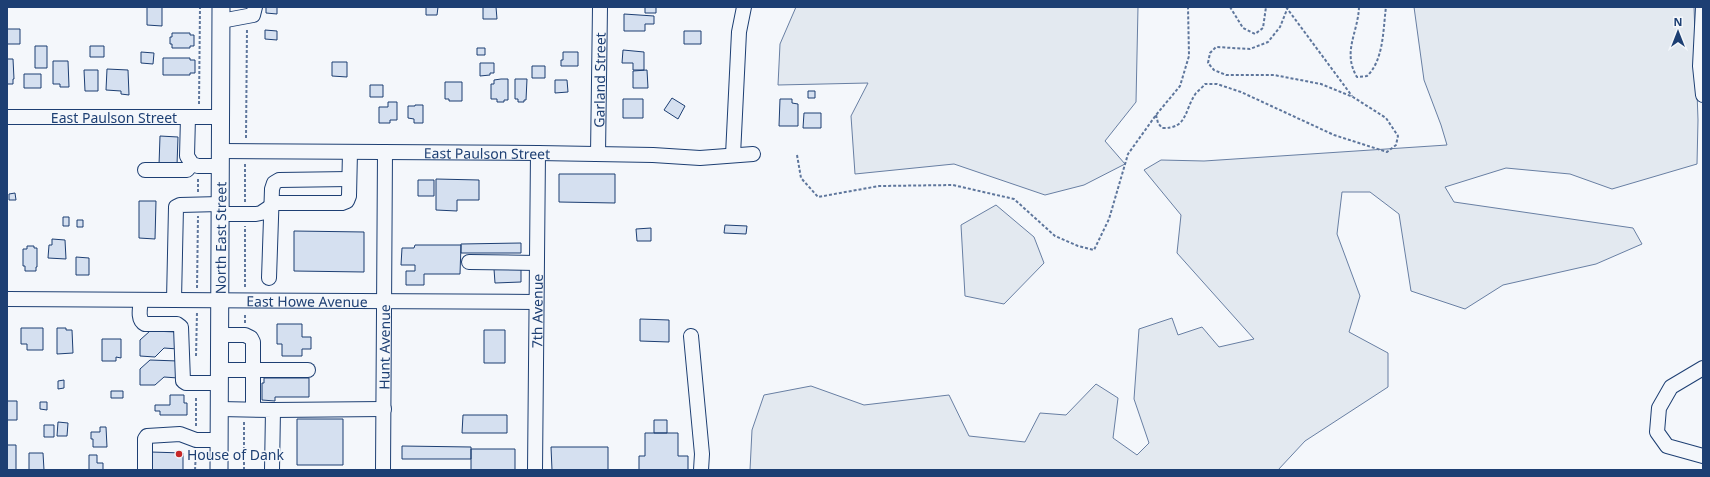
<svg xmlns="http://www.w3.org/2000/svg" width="1710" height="477" font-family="'Noto Sans',sans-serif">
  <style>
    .green { fill: #e3e9f0; stroke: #687fa3 }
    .building { fill: #d5e0f0; stroke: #1d3f73 }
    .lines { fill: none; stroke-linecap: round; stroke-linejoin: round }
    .minor-casing { stroke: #1d3f73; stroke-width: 16 }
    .major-casing { stroke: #1d3f73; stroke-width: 19 }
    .path { stroke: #5e769c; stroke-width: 2; stroke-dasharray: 3 2; stroke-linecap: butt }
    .minor { stroke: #f4f7fb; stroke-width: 14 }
    .major { stroke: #f4f7fb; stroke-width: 17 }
    .poi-dot { fill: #c62828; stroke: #f4f7fb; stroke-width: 1.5 }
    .labels { text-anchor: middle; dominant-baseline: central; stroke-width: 3; stroke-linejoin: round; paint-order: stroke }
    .street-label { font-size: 14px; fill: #1d3f73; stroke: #f4f7fb }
    .poi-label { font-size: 14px; fill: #1d3f73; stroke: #f4f7fb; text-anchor: start }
  </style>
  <rect width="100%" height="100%" fill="#f4f7fb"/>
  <path class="green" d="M796,7H1138L1136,102L1105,141L1125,164L1084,185L1045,195L954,164L855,174L851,116L868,83L778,85L780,44Z
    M1414,7H1694L1698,120L1697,164L1612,189L1570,174L1506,168L1445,187L1454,202L1633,228L1642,244L1596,264L1503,285L1465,309L1411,291L1399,214L1370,192H1342L1337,234L1360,296L1349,332L1388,353V387L1305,441L1278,470H750L752,430L764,395L811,386L864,405L949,395L969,436L1025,442L1040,413L1066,415L1096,384L1118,398L1113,438L1137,455L1149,443L1134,399L1139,329L1172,318L1178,335L1202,327L1219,347L1254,339L1177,253L1181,215L1144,170L1161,160L1204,161L1447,145L1441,125L1424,80Z
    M996,205L1034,237L1044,263L1004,304L965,296L961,225Z"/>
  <path class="building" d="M147,7H162V26L147,25Z
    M266,7H277V14L266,13Z
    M426,7H438L437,15H426Z
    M483,7H496L497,19H483Z
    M645,7H656V13H645Z
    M624,14L654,16V24H645V31H624Z
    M7,29H20V44H7Z
    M265,30L277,31V40L265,39Z
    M684,31H701V44H684Z
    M172,33H190V35H194V46H190V48H172V44H170V37H172Z
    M35,46H47V68H35Z
    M90,46H104V57H90Z
    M477,48H485V55H477Z
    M623,50L644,52V70H633V63H622Z
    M141,52L154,53L153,64L141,63Z
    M563,52H578V66H561V60H563Z
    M163,58H190V60H195V73H190V75H163Z
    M7,59H13L14,79H13V84H7Z
    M53,61H68L69,87H60V84H53Z
    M332,62H347V77L332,76Z
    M480,63H494V73H490V75L480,76Z
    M532,66H545V78H532Z
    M107,69L128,70L129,95L121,94V91L106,90Z
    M84,70H98V91H85Z
    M647,70L648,88H633V71Z
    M24,74H41V88H24Z
    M501,79H508V100H504V102H497V99H491V84H494V80Z
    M515,79H527L526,100H524V102H518V99H515Z
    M555,80H567L568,92L555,93Z
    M445,82H462V101H449V99H445Z
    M370,85H383V97H370Z
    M808,91H815V98H808Z
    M672,98L685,106L678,119L664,110Z
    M623,99H643V118H623Z
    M780,99H792V103L798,104V126H779Z
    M388,102H397V120H390V123H379V107H388Z
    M415,105H423V123H414V119L408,118V106H415Z
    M804,113H821V128H803Z
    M160,136L178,137L177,165H159Z
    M559,174H615V203L559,202Z
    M436,179L479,180V200H457V211L436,210Z
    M418,180H434V196H418Z
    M15,193L16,200H9V194Z
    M139,201H156L155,239L139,238Z
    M63,217H69V226H63Z
    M77,220H83V227H77Z
    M725,225L747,226L746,234L724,233Z
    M651,228V241H637L636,229Z
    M294,231L364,232V272L294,271Z
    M52,239L65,240L66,259L48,258L49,245H52Z
    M521,243V253H461V244Z
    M415,245H461L460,274H424V285H406V271H415V265H401L402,248H414Z
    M27,246H34V248H37V267H36V271H25V266H23V249H27Z
    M76,257L89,258V275H76Z
    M521,268V282L495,283L494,269Z
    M640,319L669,320V342L640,341Z
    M277,324H302V337H311V349H302V356H282V344H277Z
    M21,328H43V350H27V344H21Z
    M57,328H66V330H72L73,353L57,354Z
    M484,330H505V363H484Z
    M150,331L178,332V349L164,348L155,357L140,356V340Z
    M102,339H121V358L116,357V361H102Z
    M150,360L178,361V378L164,377L155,385H140V369Z
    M264,378H309V397H275V401L262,400V383H264Z
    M64,380V388L58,389V381Z
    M111,391H123V398H111Z
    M170,395H184V403H187V415H160V411H155V405H170Z
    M7,401H17V420H7Z
    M40,402H47V410L40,409Z
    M463,415H507V433H462Z
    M297,419H343V465H297Z
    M654,420H667V433H654Z
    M58,422L68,423L67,436H57Z
    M44,425H54V437H44Z
    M100,427H106L107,447H93V439H91V432H100Z
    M645,433H678V456H688V470H639V456H645Z
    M7,445H16V470H7Z
    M402,446L471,447V459H402Z
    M551,447H608V470H552Z
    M471,449H515V470H471Z
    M151,452L183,453V470H151Z
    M29,453H43L44,470H29Z
    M89,455H97V463H103V470H89Z"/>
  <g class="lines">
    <g class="minor-casing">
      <g id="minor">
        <path d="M1703,7L1700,66L1703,95"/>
        <path d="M221,21L253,15L255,7"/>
        <path id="s1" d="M7,117H221"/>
        <path d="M188,117L187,156L192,164L198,166H220"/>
        <path id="s2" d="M221,151L538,153L653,155L700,158L753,154"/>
        <path id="s3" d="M598,154L600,7"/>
        <path d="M733,155L739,32L744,7"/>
        <path d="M145,170H187L192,164"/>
        <path d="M220,214H256L261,213L276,203H342L347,201L349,196L350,152"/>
        <path d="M469,262L536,263"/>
        <path d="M269,278L272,189L274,183L279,180L349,179"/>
        <path id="s4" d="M7,299L536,302"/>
        <path d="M141,300C140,308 137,320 145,324H177L181,327L183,381L186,383H220"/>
        <path d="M174,300L176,207L180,205L220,204"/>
        <path d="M220,335H245L251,338L253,342V409"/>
        <path d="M691,336L702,454L701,470"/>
        <path d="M1703,368L1671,387L1659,408L1657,432L1667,446L1703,456"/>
        <path d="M220,370H308"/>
        <path d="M220,409L273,410L272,470"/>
        <path d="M273,410L384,409"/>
        <path d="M145,470V439L147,436L180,434L196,440H220"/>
        <path id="s5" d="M383,470L385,152"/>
        <path id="s6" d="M535,470L538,153"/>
      </g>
    </g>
    <g class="major-casing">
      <g id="major">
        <path id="s7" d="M219,470L221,7"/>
      </g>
    </g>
    <path class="path" d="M1230,7L1243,28L1255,34L1263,28L1266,7
      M1286,7L1352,96
      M1359,7C1358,33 1342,52 1357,77L1367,76C1384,60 1383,29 1386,7
      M199,104L200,7
      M1156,115L1158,123L1162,128C1188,129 1184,110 1196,93C1199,90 1203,87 1205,84H1217L1241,92L1334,135L1387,152L1396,145L1398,136L1386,118L1353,97L1321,84L1274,75H1226L1214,70L1208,63L1210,53L1216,47L1250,49L1268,42L1280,27L1288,7
      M246,138L247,28
      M797,155L801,178L818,197L879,186L953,185L1014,199L1055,236L1078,246L1094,250L1109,219L1128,154L1156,115L1180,86L1189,56L1188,7
      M198,192V178
      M245,202V164
      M245,287V226
      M197,288L198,216
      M245,315V323
      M196,356L197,312
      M196,426V396
      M195,470L196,452
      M244,470V421"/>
    <use href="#minor" class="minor"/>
    <use href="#major" class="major"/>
  </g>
  <circle class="poi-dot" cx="179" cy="454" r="4"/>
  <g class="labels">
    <g class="street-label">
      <text stroke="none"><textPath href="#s3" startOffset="74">Garland Street</textPath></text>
      <text stroke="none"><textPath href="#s1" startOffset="107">East Paulson Street</textPath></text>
      <text stroke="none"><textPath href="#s2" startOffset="266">East Paulson Street</textPath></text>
      <text stroke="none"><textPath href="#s7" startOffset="232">North East Street</textPath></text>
      <text stroke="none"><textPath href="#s4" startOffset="300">East Howe Avenue</textPath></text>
      <text stroke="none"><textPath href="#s6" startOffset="159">7th Avenue</textPath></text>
      <text stroke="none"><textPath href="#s5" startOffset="123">Hunt Avenue</textPath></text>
    </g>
    <g class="poi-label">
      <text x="187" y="454">House of Dank</text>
    </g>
  </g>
  <rect width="1710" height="477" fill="none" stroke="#1d3f73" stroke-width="16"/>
  <g transform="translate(1678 32)" stroke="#f4f7fb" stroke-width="3" paint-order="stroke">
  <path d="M0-3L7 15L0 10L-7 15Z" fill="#1d3f73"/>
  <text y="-6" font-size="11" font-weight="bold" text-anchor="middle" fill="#1d3f73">N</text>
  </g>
</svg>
